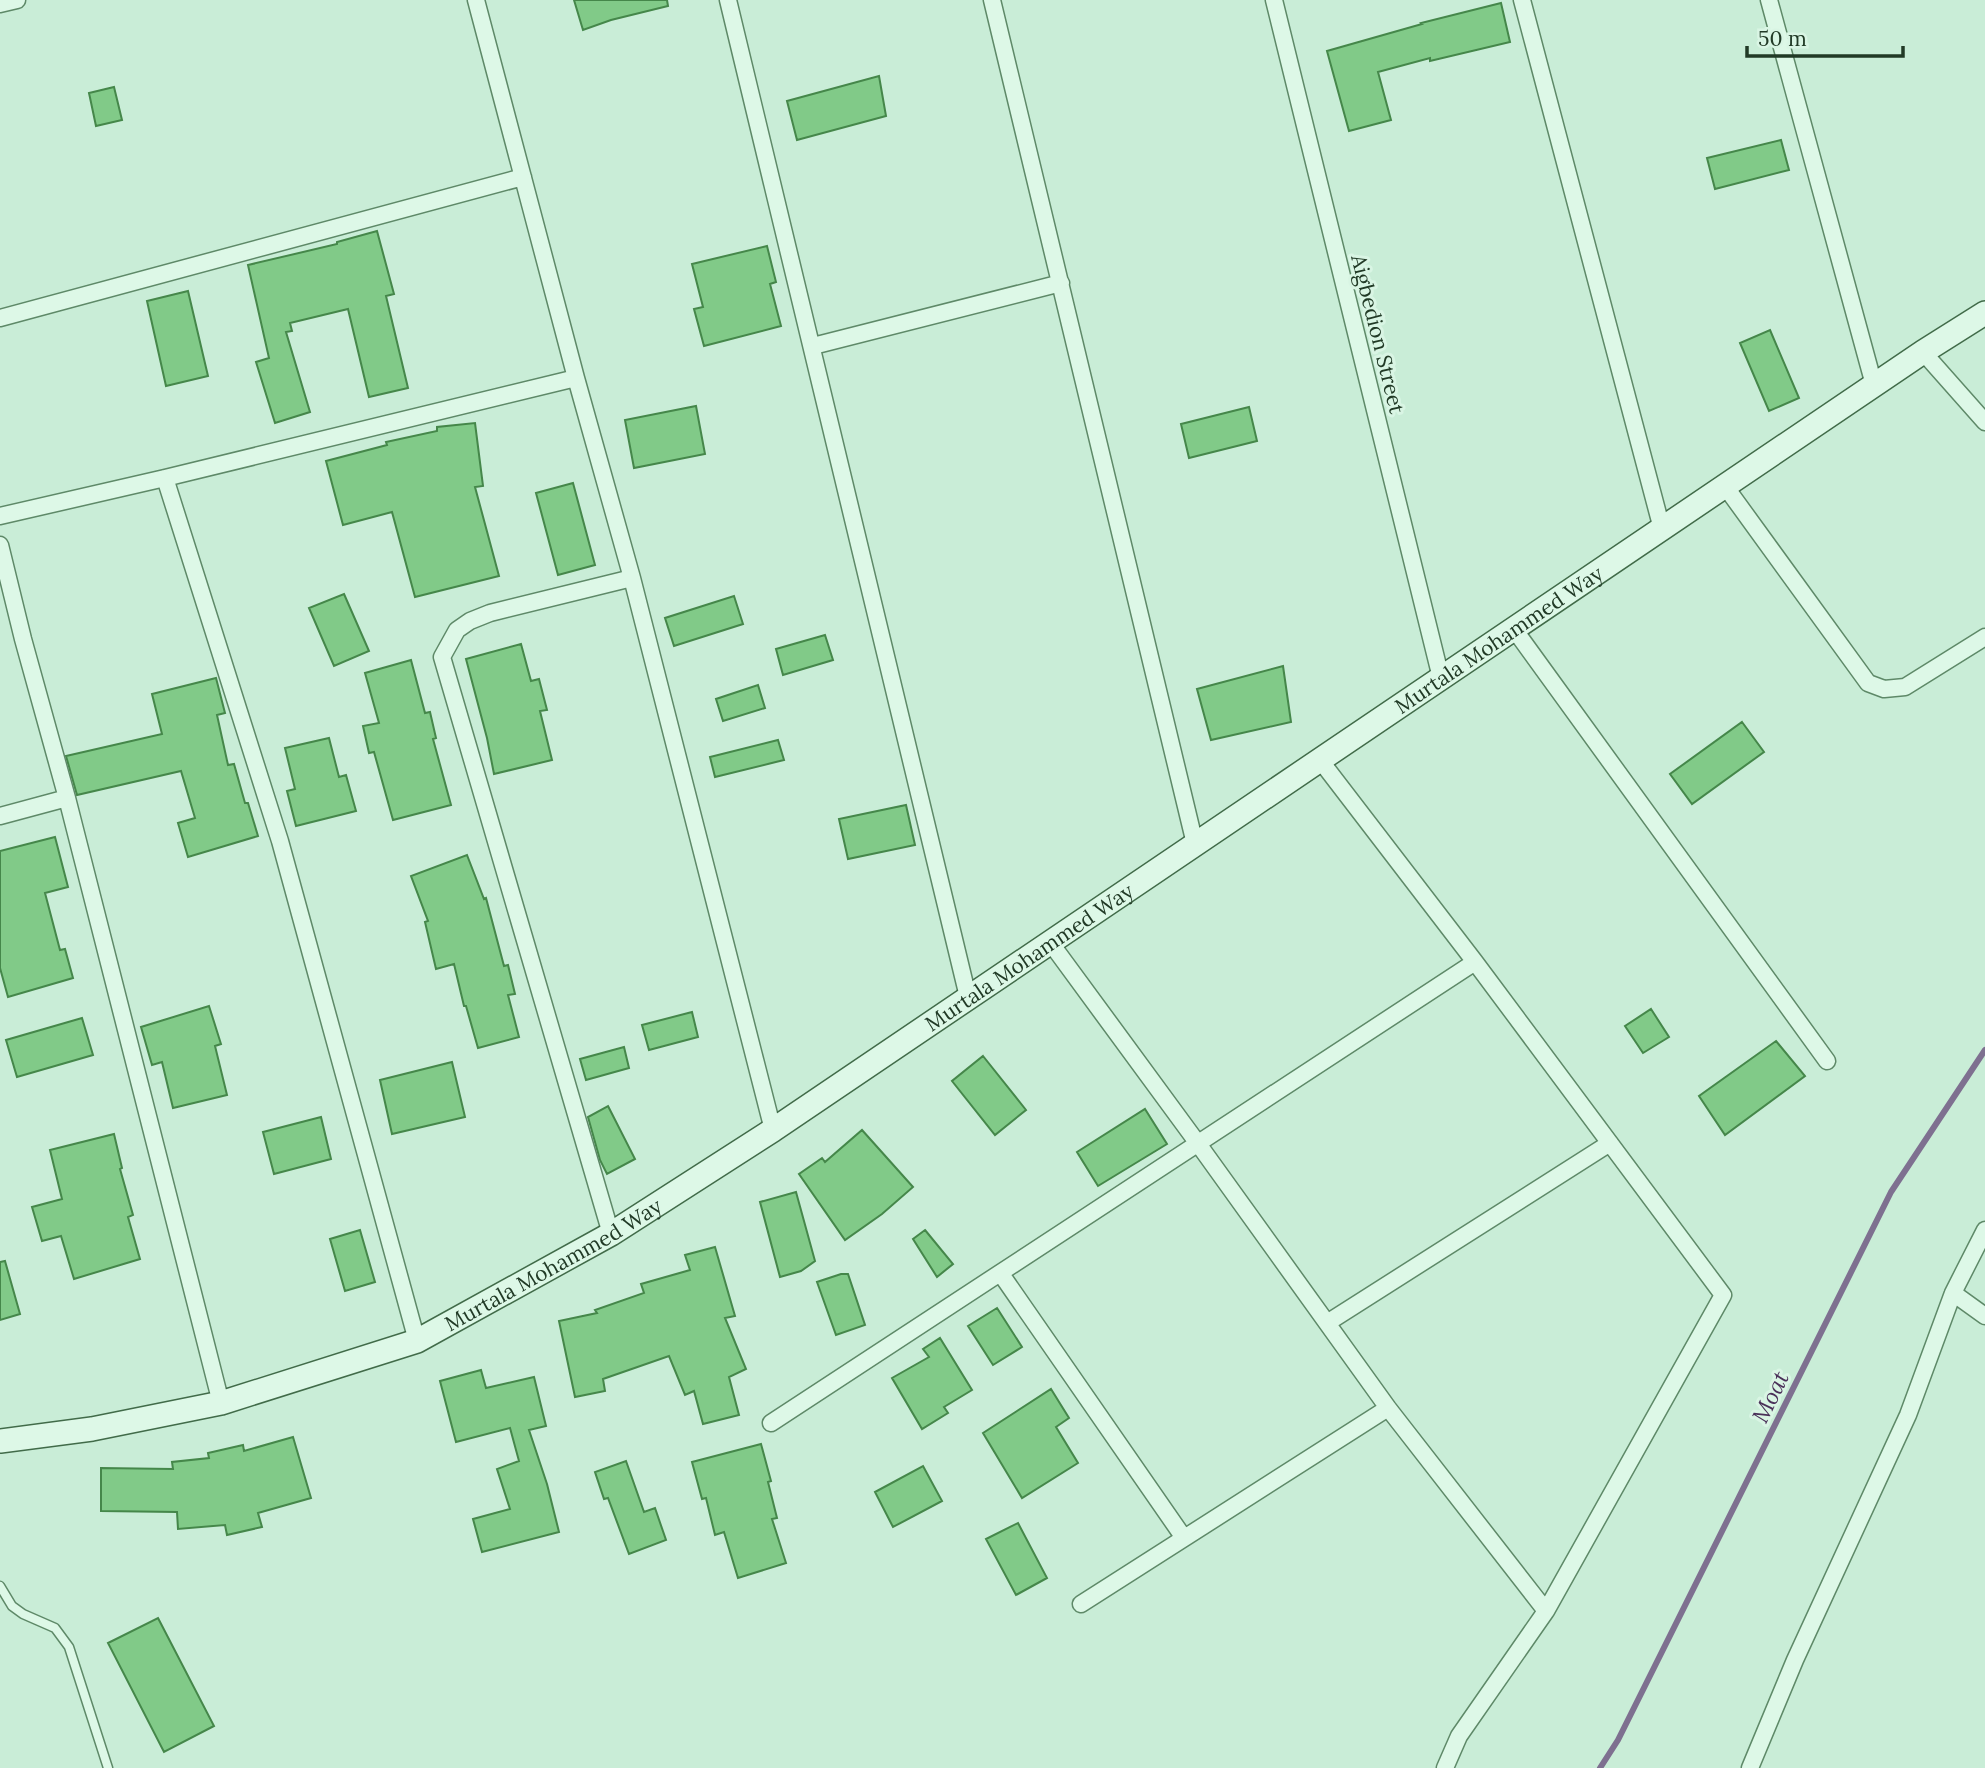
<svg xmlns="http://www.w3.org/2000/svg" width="1985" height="1768" font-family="Lora,serif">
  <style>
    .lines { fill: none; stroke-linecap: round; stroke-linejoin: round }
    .stream { stroke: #7e7090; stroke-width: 6 }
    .building { fill: #81ca88; stroke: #45874a; stroke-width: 2 }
    .lane-casing { stroke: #5e8968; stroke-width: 11 }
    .street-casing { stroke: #5e8968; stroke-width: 19 }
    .secondary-casing { stroke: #416b49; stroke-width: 26 }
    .lane { stroke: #ddf8e7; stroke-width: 8 }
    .street { stroke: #ddf8e7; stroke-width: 16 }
    .secondary { stroke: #ddf8e7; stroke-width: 23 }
    .labels { text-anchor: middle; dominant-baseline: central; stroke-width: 6; stroke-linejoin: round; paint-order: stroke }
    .street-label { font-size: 21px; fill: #213a26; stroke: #d9f5e4 }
    .water-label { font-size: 23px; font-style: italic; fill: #4a3159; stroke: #d9f5e4 }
  </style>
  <rect width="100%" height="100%" fill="#c9edd7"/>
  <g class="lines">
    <path class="stream" d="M1600,1768L1618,1740L1891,1192L1985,1050"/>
  </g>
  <path class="building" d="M574,0H667L668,6L611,20L583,30Z
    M1501,3L1510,42L1430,61V58L1378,72L1391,120L1349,131L1327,51L1422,24L1421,23Z
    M879,76L886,116L797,140L787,101Z
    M114,87L122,120L96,126L89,93Z
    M1781,140L1789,170L1715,189L1707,158Z
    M377,231L394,294L386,296L408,388L369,397L348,309L290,323L292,331L286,332L310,412L275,423L256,362L269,358L248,265L337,244V242Z
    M767,246L776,282L770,284L781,326L704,346L694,309L703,307L692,264Z
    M188,291L208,376L166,386L147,301Z
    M1770,330L1799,398L1769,411L1740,343Z
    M696,406L705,454L634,468L625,420Z
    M1249,407L1257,441L1189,458L1181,424Z
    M475,423L483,486L475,487L499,576L415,597L392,512L343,525L326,461L387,445L386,442L437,431V427Z
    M573,483L595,565L558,575L536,493Z
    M344,594L369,651L334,666L309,608Z
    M734,596L743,624L674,646L665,618Z
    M825,635L833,660L783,675L776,649Z
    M521,644L531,681L539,679L547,710L540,711L552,760L494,774L487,738L466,659Z
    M411,660L425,713L430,712L436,738L433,739L451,805L393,820L374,752L369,753L363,726L379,723L365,673Z
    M1283,666L1291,722L1211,740L1197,689Z
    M216,678L225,713L217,715L228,765L234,764L245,803H248L258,836L188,857L178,823L195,818L181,771L77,795L66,756L162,734L152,694Z
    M758,685L765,708L723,721L716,699Z
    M1742,722L1764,752L1692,804L1670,774Z
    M329,738L339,777L346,775L356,811L296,826L287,791L295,789L285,748Z
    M778,740L784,760L715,777L710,757Z
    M906,805L915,845L848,859L839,819Z
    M55,837L68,887L45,893L60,950L65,949L73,978L8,997L0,968V851Z
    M467,855L484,899L486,898L504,966L508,965L515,994L508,995L519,1037L478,1048L466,1006H464L454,964L436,969L425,922L428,921L411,876Z
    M209,1006L221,1044L215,1046L227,1095L173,1108L162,1062L152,1065L141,1027Z
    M1651,1009L1669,1037L1643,1053L1625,1026Z
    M692,1012L698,1037L649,1050L642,1025Z
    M82,1018L93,1055L17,1077L6,1040Z
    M1776,1041L1805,1076L1725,1135L1699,1096Z
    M624,1047L629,1068L586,1080L580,1059Z
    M983,1056L1026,1110L995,1135L952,1081Z
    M452,1062L465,1117L392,1134L380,1080Z
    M608,1106L635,1159L607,1174L600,1160L588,1117Z
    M1145,1109L1167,1144L1098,1186L1077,1152Z
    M321,1117L331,1159L274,1174L263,1132Z
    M862,1130L913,1187L882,1214L845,1240L799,1174L822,1158L825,1162Z
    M114,1134L122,1168L120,1169L133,1215L128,1217L140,1259L74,1279L61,1236L42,1241L32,1207L62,1199L50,1150Z
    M796,1192L815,1261L801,1271L780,1277L760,1202Z
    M360,1230L375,1282L345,1291L330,1239Z
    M925,1230L953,1264L937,1277L913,1239Z
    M715,1247L735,1316L725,1318L746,1369L729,1377L739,1415L703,1424L694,1391L685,1395L669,1356L603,1379L605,1391L575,1397L559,1321L597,1313L595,1310L644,1293L641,1284L690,1270L685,1255Z
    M5,1261L20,1314L0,1320V1262Z
    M841,1274H848L865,1325L836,1335L817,1282Z
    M997,1308L1022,1347L993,1365L968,1326Z
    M940,1338L972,1390L944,1407L948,1413L922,1429L892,1378L929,1357L923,1349Z
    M481,1370L486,1388L534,1377L546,1426L529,1430L547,1484L559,1532L482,1552L473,1519L510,1509L497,1469L519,1461L510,1428L456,1442L440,1381Z
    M1051,1389L1069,1418L1056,1427L1078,1463L1022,1498L983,1433Z
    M293,1437L311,1498L258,1513L262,1527L227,1535L225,1525L178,1529L177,1512L101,1511V1468L173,1469L172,1462L209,1458L208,1453L243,1445L244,1451Z
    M761,1444L771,1481L768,1482L777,1518L772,1519L786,1563L738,1578L724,1532L715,1535L706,1498L702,1499L692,1462Z
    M626,1461L644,1512L655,1508L666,1540L629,1554L608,1498L604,1499L595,1472Z
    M923,1466L942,1501L893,1527L875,1492Z
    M1018,1523L1047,1578L1016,1595L986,1539Z
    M158,1618L214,1726L164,1752L108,1643Z"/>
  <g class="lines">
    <g class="lane-casing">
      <path id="lane" d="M0,1586L12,1606L23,1614L55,1628L69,1647L108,1768"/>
    </g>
    <g class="street-casing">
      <path id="street" d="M476,0L576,378L632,578L773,1130
        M728,0L968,997
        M992,0L1195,844
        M1274,0L1441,678
        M1522,0L1662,529
        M1769,0L1874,385
        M0,4L17,0
        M0,318L523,177
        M813,346L1061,283
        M1923,352L1985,422
        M165,478L280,841L417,1341
        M1725,486L1868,683L1884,689L1905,687L1985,637
        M0,516L165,478L576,378
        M0,545L23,639L67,798L221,1403
        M1514,629L1827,1061
        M0,816L67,798
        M1050,942L1199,1145L1388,1408L1546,1611L1723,1295L1475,962L1320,760
        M611,1234L442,657L457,630L470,621L490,613L632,578
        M1001,1274L1184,1538
        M1953,1293L1985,1316
        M1327,1323L1610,1143
        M771,1423L1475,962
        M1081,1604L1388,1408
        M1445,1768L1459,1736L1546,1611
        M1750,1768L1795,1660L1908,1415L1953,1293L1985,1230"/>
    </g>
    <g class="secondary-casing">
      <g id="secondary">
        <path id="s1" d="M0,1441L92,1429L221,1403L417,1341L611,1234L773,1130L1923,352L1985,313"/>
      </g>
    </g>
    <use href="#lane" class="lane"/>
    <use href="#street" class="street"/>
    <use href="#secondary" class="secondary"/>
  </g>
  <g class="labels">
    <g class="street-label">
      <text transform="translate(1378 334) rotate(76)">Aigbedion Street</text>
      <text stroke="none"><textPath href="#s1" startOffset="1720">Murtala Mohammed Way</textPath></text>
      <text stroke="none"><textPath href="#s1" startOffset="1153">Murtala Mohammed Way</textPath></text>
      <text stroke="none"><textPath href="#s1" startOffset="586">Murtala Mohammed Way</textPath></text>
    </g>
    <g class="water-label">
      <text transform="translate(1770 1397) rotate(-64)">Moat</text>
    </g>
  </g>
  <path d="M1747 46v10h156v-10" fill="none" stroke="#213a26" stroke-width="3.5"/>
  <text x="1758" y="46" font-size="21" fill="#213a26" stroke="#d9f5e4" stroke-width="5" paint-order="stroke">50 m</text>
</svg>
